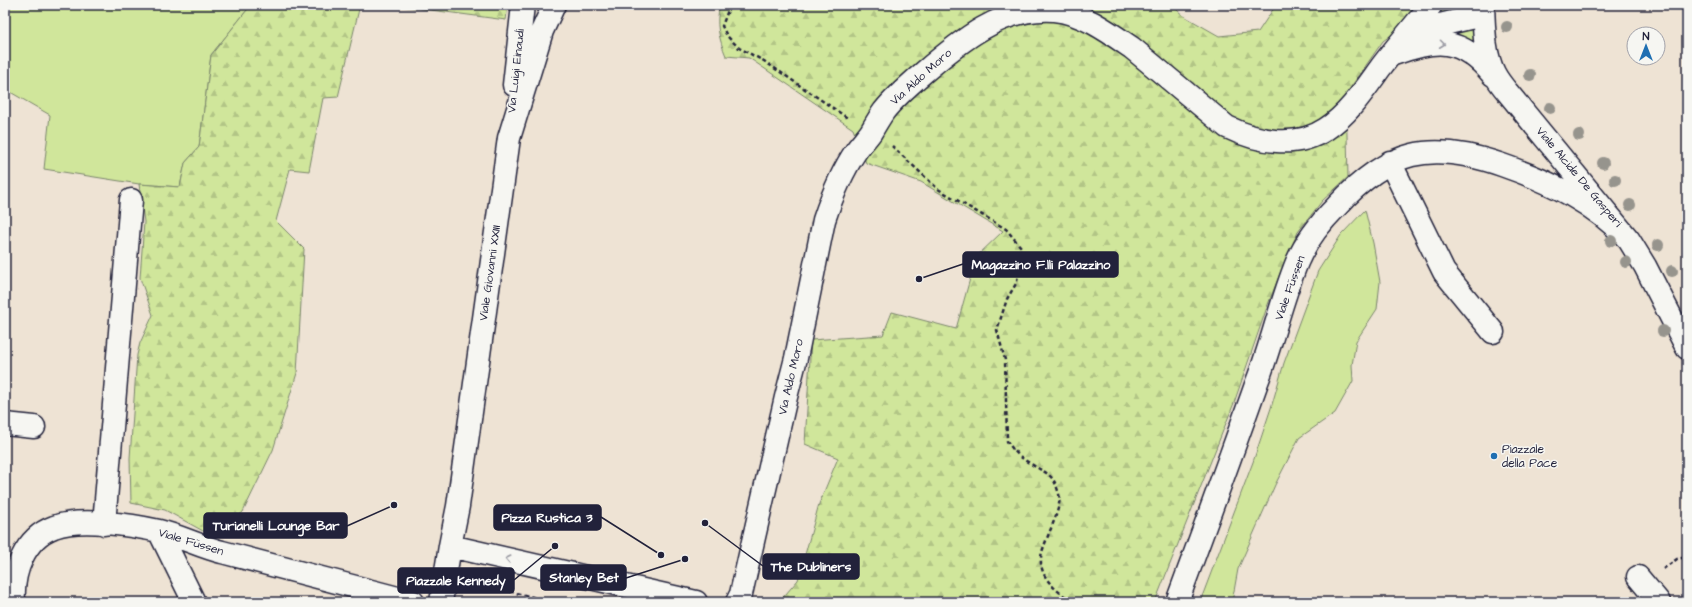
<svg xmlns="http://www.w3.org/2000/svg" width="1692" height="607" font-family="'Architects Daughter',sans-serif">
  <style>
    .green { fill: #d0e69b; stroke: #79846b }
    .forest { fill: url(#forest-firs); stroke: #79846b }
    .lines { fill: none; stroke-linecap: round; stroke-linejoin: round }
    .minor-casing { stroke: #22223b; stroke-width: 25 }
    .path { stroke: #22223b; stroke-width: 2.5; stroke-dasharray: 4 3; stroke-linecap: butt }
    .minor { stroke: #f6f6f2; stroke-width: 22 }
    .tree { fill: #96948d }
    .oneway { stroke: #9797a0 }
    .poi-dot { fill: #1f6fb2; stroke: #f6f6f2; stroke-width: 1.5 }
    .labels { text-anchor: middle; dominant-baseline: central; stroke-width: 3; stroke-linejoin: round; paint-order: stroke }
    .street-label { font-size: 12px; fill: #22223b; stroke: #f6f6f2 }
    .poi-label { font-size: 12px; fill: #22223b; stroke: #f6f6f2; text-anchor: start }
    .leader { fill: none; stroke: #22223b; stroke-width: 1.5 }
    .callout-dot { fill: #22223b; stroke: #f6f6f2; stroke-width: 1.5 }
    .callout { fill: #22223b; stroke: #22223b; stroke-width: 1.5 }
    .callout-label { font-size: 13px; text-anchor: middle; font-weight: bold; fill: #fff }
  </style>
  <defs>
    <pattern id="forest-firs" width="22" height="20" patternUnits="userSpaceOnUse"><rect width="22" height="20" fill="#d0e69b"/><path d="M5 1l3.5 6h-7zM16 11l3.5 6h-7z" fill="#b2c586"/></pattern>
  </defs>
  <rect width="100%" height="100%" fill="#eee3d4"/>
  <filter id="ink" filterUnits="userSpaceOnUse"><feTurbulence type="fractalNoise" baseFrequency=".025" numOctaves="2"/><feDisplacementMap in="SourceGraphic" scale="8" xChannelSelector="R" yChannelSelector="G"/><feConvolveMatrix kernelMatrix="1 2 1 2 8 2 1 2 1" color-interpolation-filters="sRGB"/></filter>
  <g filter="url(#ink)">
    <path class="green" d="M5,5H251L211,55L199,147L185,163L180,187L139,184L44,169L50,115L5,89Z
      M1446,5H1474L1469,8L1452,11L1434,18V14Z
      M1478,23L1480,47L1445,32Z
      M1365,210L1373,243L1380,282L1377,309L1356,341L1352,365L1353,381L1335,413L1299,438L1275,485L1238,569L1232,602H1200L1253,462L1271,408L1284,363L1318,271L1341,235Z"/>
    <path class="forest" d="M251,5H360L338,97L323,98L309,171L290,169L276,221L304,249L297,373L273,450L243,512L223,530L203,531L165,510L131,503L130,458L137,355L140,343L153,315L140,278L144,222L139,184L180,187L185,163L199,147L211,55Z
      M393,5H508L506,20Z
      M720,5H1171L1184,16L1219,36L1258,32L1276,5H1416L1398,30L1383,41L1346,94L1348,177L1322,201L1298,232L1287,256L1267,307L1234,403L1155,602H779L798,580L819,504L838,458L805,444L811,340L883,335L892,312L956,329L976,257L1003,231L921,182L866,163L853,129L749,58L726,56C719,39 715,23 720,5Z"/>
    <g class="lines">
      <g class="minor-casing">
        <path id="minor" d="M1483,5C1484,28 1484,53 1494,73C1498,81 1504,88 1509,94L1629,240L1645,266L1687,348
          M1409,43L1424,32L1440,25L1478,16L1482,12L1483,5
          M1391,55C1436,39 1460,35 1493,75
          M514,85L523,5
          M1390,162L1444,272L1493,332
          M5,424L34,427
          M104,524L131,200
          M159,531L194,602
          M450,546L696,602
          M1638,577L1659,602
          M14,602C12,573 24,538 54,527C79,517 132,525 159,531C180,536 201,547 222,552C286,569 350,585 413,602
          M441,602L450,546L458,506L509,138L542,31L554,5
          M737,602L741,594L786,397L796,358L824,220C832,196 841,173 856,151C860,145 866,139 871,132C875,125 879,118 884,111C895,97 909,85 923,73C959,42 1002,6 1054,10C1083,13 1109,32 1132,48L1227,127C1258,142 1296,149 1326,129C1349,114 1365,89 1381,67C1397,46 1414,26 1431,5
          M1177,602C1204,529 1231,456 1257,382C1272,343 1281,301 1297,262C1306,241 1321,222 1337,206C1388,150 1430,140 1502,165C1551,182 1593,202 1629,240"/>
      </g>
      <path class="path" d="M730,5L722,26L727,36L739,48L764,61L849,119
        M892,146L938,189L1006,229L1021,247L1017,282L1007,299L997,330L1005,360L1007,441C1013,451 1021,458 1031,464C1045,473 1053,473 1058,491C1061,498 1059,505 1057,512C1053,525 1047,537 1043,549C1034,574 1055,591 1074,602
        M1663,569L1677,559L1687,557
        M469,582L554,602"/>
      <use href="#minor" class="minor"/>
    </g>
    <g class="tree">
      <circle cx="1507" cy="27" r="6"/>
      <circle cx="1530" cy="75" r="6"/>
      <circle cx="1550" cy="108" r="6"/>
      <circle cx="1579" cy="135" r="6"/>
      <circle cx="1603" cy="163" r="6"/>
      <circle cx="1615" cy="180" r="6"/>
      <circle cx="1630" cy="205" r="6"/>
      <circle cx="1611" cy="241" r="6"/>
      <circle cx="1658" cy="245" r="6"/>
      <circle cx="1626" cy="262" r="6"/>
      <circle cx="1672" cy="271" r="6"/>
      <circle cx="1663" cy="331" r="6"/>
    </g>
    <defs><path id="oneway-chevron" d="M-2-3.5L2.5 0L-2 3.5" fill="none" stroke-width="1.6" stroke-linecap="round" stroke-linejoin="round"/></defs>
    <g class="oneway">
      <use href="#oneway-chevron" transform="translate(1442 44) rotate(7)"/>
      <use href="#oneway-chevron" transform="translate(508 559) rotate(-167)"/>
    </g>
  </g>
  <circle class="poi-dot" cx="1494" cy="456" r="4"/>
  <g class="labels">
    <g class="street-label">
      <text transform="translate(516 71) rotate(-84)">Via Luigi Einaudi</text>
      <text transform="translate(921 77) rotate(-42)">Via Aldo Moro</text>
      <text transform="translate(1579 177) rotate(50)">Viale Alcide De Gasperi</text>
      <text transform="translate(490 273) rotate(-82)">Viale Giovanni XXIII</text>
      <text transform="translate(1290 288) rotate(-70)">Viale Füssen</text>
      <text transform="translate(791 377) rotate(-77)">Via Aldo Moro</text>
      <text transform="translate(191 542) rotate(17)">Viale Füssen</text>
    </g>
    <g class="poi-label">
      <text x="1502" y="449">Piazzale<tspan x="1502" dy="14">della Pace</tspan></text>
    </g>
  </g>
  <path class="leader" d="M919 279L963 264M661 555L601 517M394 505L347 526M705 523L763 566M685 559L626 578M555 546L514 580"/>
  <g class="callout-dot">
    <circle cx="919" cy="279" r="4"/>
    <circle cx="661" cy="555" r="4"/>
    <circle cx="394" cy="505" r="4"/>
    <circle cx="705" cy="523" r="4"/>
    <circle cx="685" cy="559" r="4"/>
    <circle cx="555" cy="546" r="4"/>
  </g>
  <g class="callout">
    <rect x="963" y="252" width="155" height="25" rx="4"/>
    <rect x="494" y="505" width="107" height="25" rx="4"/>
    <rect x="204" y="513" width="143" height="25" rx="4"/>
    <rect x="763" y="554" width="96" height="25" rx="4"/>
    <rect x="541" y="565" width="85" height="25" rx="4"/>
    <rect x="398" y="568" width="116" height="25" rx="4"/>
  </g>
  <g class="callout-label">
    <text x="1041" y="269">Magazzino F.lli Palazzino</text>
    <text x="547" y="522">Pizza Rustica 3</text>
    <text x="276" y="530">Turianelli Lounge Bar</text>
    <text x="811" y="571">The Dubliners</text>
    <text x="584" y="582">Stanley Bet</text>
    <text x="456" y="585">Piazzale Kennedy</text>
  </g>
  <rect width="1692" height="607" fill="none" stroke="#f6f6f2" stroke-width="20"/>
  <rect x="10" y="10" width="1672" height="587" fill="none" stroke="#22223b" stroke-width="1.5" filter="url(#ink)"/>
  <g transform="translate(1646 46)"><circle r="19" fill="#f6f6f2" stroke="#a1a1a9"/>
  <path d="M0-3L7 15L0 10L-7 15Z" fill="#1f6fb2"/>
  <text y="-6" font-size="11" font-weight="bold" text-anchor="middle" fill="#22223b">N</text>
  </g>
</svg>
